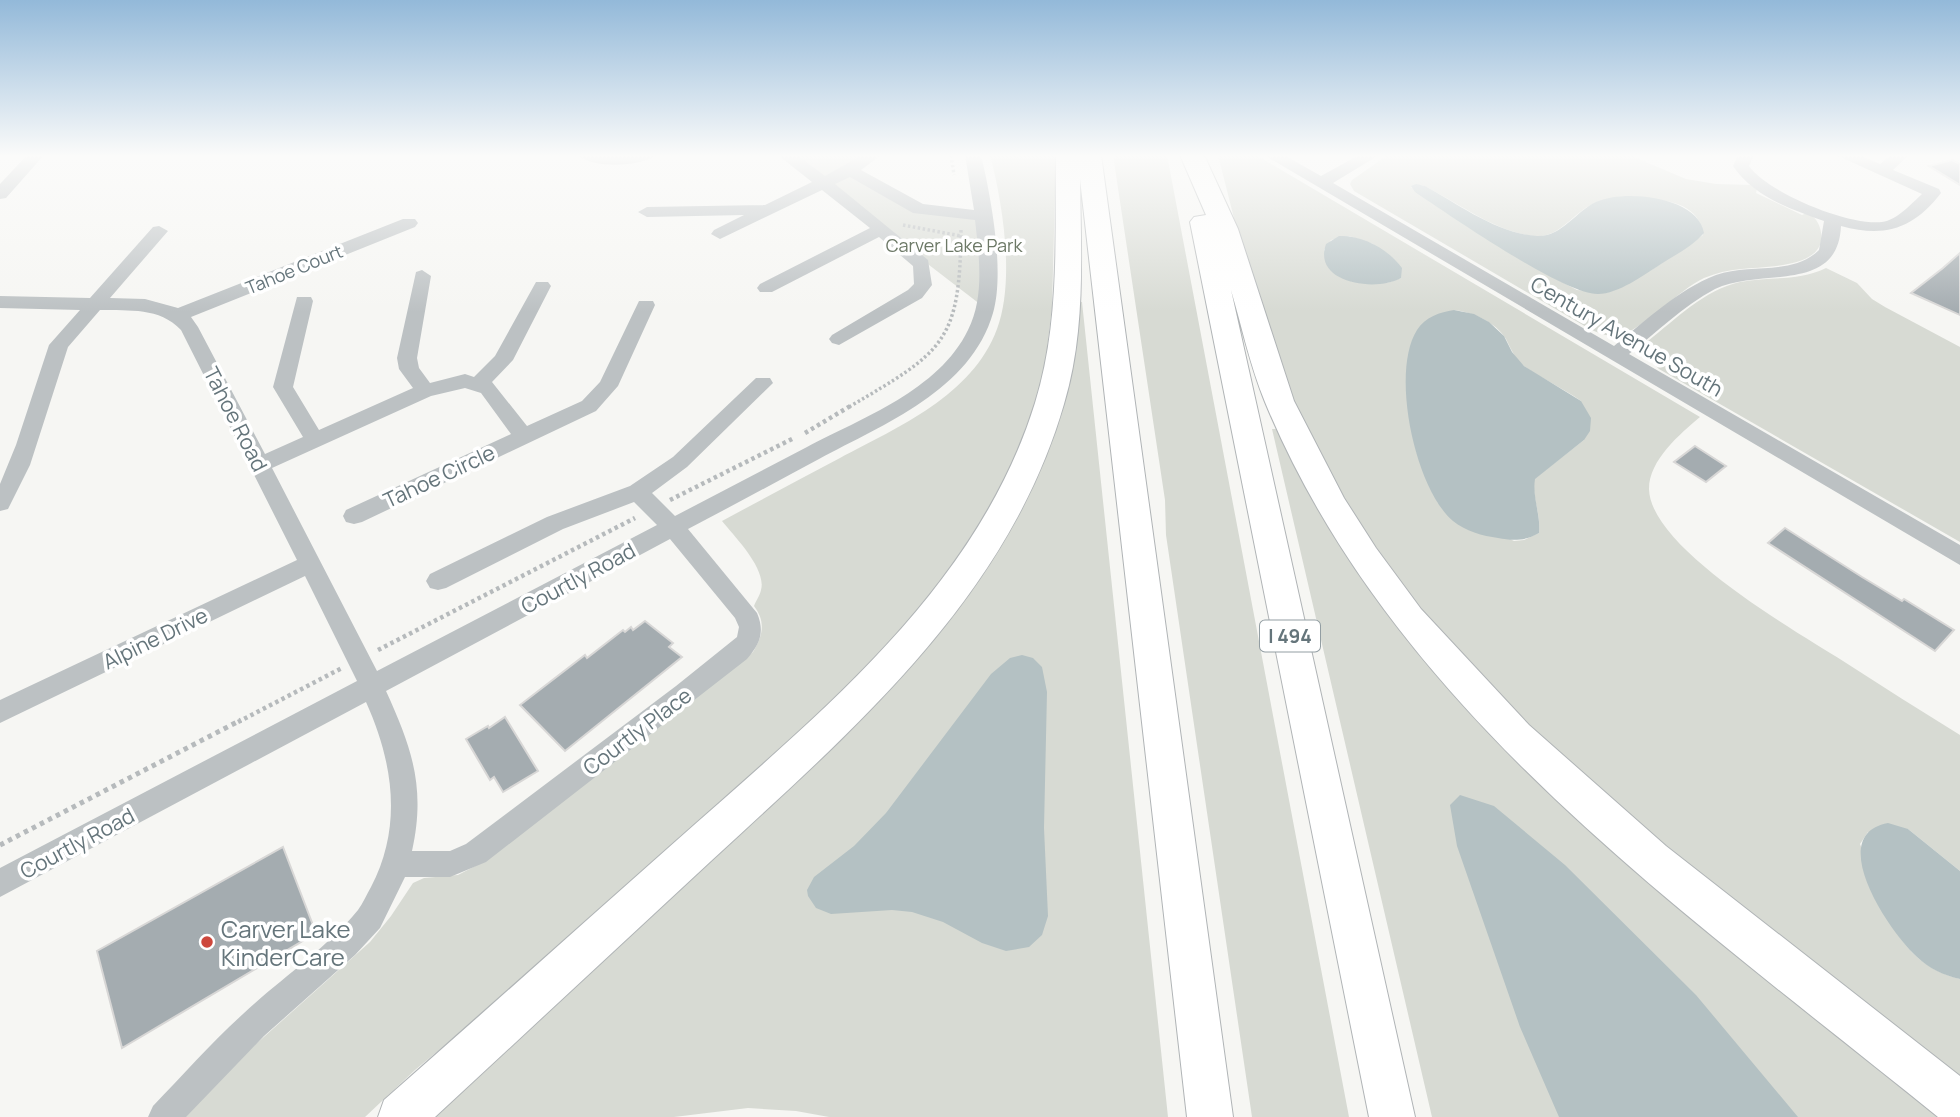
<svg xmlns="http://www.w3.org/2000/svg" width="1960" height="1117" font-family="Manrope,sans-serif">
  <style>
    .green { fill: #d7dad3; fill-rule: evenodd }
    .water { fill: #b4c1c3 }
    .building { fill: #a4acb0; stroke: #d8d7d6; stroke-width: 2 }
    .lines { fill: none; stroke-linecap: round; stroke-linejoin: round }
    .highway-casing { stroke: #b0b4b6; stroke-width: 2 }
    .path-far2 { stroke: #b6babc; stroke-width: 3.5; stroke-dasharray: 2.5 2.5; stroke-linecap: butt }
    .path-far1 { stroke: #b6babc; stroke-width: 4.5; stroke-dasharray: 3.5 3.5; stroke-linecap: butt }
    .path { stroke: #b6babc; stroke-width: 5; stroke-dasharray: 4.5 4.5; stroke-linecap: butt }
    .minor { fill: #bcc1c3; fill-rule: evenodd }
    .highway { fill: #fff; fill-rule: evenodd }
    .poi-dot { fill: #cd473c; stroke: #fff; stroke-width: 2.5 }
    .labels { text-anchor: middle; dominant-baseline: central; stroke-width: 7; stroke-linejoin: round; paint-order: stroke }
    .far-park-label { font-size: 18px; fill: #6d7967; stroke: #fff }
    .far-street-label { font-size: 18px; fill: #65757b; stroke: #fff }
    .shield { fill: #fff; stroke: #939ea3; stroke-width: 2 }
    .shield-label { font-size: 19px; font-weight: bold; fill: #65757b }
    .street-label { font-size: 21px; fill: #65757b; stroke: #fff }
    .near-poi-label { font-size: 24px; fill: #65757b; stroke: #fff; text-anchor: start }
  </style>
  <rect width="100%" height="100%" fill="#f6f6f3"/>
  <path class="green" d="M786,155H873L851,169L919,209L984,216L985,308Z
    M990,155H1056L1052,307L1043,384L1027,431L999,492L956,563L858,681L527,977L415,1070L365,1117H185L246,1053L370,942L391,916L413,883L424,878L458,875L483,862L753,652C763,635 766,622 754,606C756,601 760,595 761,590C767,569 734,536 722,521C761,500 800,479 840,458C898,427 972,396 997,329C1015,281 1003,204 990,155Z
    M1113,155H1167L1349,1117H1252L1166,535L1165,500Z
    M1218,155H1256L1700,417C1680,434 1649,460 1649,489C1650,548 1797,632 1843,661C1882,686 1921,711 1960,735V871L1908,829L1868,832L1860,844C1882,901 1893,962 1960,979V1083L1679,864L1507,711L1389,572L1316,452L1288,388L1239,238ZM1349,236L1373,244L1401,278L1387,283L1352,282L1324,250L1331,240ZM1454,310C1472,312 1496,322 1506,339C1511,349 1515,359 1524,366C1542,379 1563,388 1581,401L1584,440L1534,479C1532,497 1541,514 1539,533L1524,540L1514,541L1438,503L1416,451Z
    M1388,155H1629L1686,179L1716,184L1753,185L1757,189L1756,193L1802,215L1807,213C1814,216 1818,221 1820,228C1832,269 1764,266 1741,269C1728,270 1716,273 1704,278C1680,289 1639,332 1619,336C1608,337 1598,333 1588,328L1354,191L1350,184L1352,180ZM1422,185C1458,202 1493,231 1533,236C1560,239 1572,213 1593,204C1600,200 1611,201 1619,201C1648,198 1699,195 1703,235L1653,269L1614,290L1605,293L1577,290L1539,270L1467,226L1411,187Z
    M1826,268L1857,283L1872,299L1885,307L1960,347V542L1659,369L1645,355L1644,346L1648,341C1676,319 1704,290 1740,282C1769,276 1797,282 1826,268Z
    M1076,302H1082L1168,1117H829L796,1111L748,1108L674,1117H434L968,591Z
    M1272,429H1280L1354,564L1952,1117H1432Z"/>
  <path class="water" d="M1416,184L1425,186C1458,204 1498,234 1537,236C1562,237 1576,211 1596,202C1624,189 1698,196 1704,233C1693,246 1675,255 1661,264C1644,275 1618,294 1598,294C1564,295 1448,214 1415,192L1411,186Z
    M1339,236C1363,235 1388,249 1402,268L1401,278C1377,292 1312,284 1326,244Z
    M1454,310L1474,314L1489,322L1504,336L1512,352L1524,366L1581,401L1591,418L1590,431L1584,440L1535,479C1532,497 1541,515 1539,533C1525,541 1513,541 1498,538C1483,536 1465,531 1453,521C1415,489 1390,372 1417,330C1425,317 1440,312 1454,310Z
    M1022,655L1033,658L1042,667L1047,692L1044,828L1048,916L1042,935L1029,947L1006,951L982,943L943,922L912,912L892,910L831,914L816,908L808,896L807,890L814,877L854,846L886,813L991,674L1010,658Z
    M1460,795L1494,806L1565,865L1696,995L1798,1117H1559L1520,1027L1457,846L1450,805Z
    M1888,823L1908,829L1960,871V979C1943,975 1930,969 1917,957C1891,934 1823,835 1888,823Z"/>
  <path class="building" d="M1952,160L1960,164V185L1929,166Z
    M1960,253V315L1911,293L1943,268Z
    M1695,446L1726,466L1706,482L1674,462Z
    M1785,528L1862,577L1902,601L1904,599L1954,630L1935,651L1768,543Z
    M645,621L673,643L669,647L682,657L565,751L520,705L585,655L587,658L623,630L625,632L631,627L633,630Z
    M505,717L538,771L503,792L494,777L490,780L466,739L488,726L489,728Z
    M283,847L316,933L122,1048L97,951Z"/>
  <g class="lines">
    <g class="highway-casing">
      <path id="highway" d="M1056,155H1101L1233,1117H1187L1080,179C1081,254 1086,331 1064,404C1008,598 854,729 711,861C619,946 527,1032 435,1117H378L384,1100C482,1014 579,927 676,841C816,716 977,590 1035,403C1060,323 1055,238 1056,155Z
        M1180,155H1204L1238,229L1294,401L1344,498L1376,548L1421,609L1529,725L1666,846L1960,1076V1117H1938C1687,913 1393,712 1265,402C1250,366 1242,327 1231,290L1415,1117H1369L1190,222L1194,217L1206,215Z"/>
    </g>
    <path class="path-far2" d="M951,155L954,175
      M903,225L961,236
      M849,407C944,351 960,343 961,229"/>
    <path class="path-far1" d="M805,433L852,405
      M670,500L794,438
      M378,650L635,518
      M238,722L342,668"/>
    <path class="path" d="M0,845L241,720"/>
    <path class="minor" d="M27,155H44L6,198L0,199V184Z
      M578,155H656C642,167 592,169 578,155Z
      M778,155H797L825,176L862,155H881L861,170L923,204L974,210L965,155H981C991,197 1005,272 993,313C971,390 884,424 819,459C776,482 732,506 688,529L757,613C765,632 760,644 747,659L486,862L450,877H405L380,928L355,955L264,1036L186,1117H148L153,1106C183,1075 211,1043 243,1014C280,979 325,950 358,910C363,903 367,894 371,887C403,826 393,762 366,702L0,897V868L357,681L305,576L0,723V700L297,560L181,330C159,307 130,311 100,310L68,347L30,465L8,509L0,511V484L16,445L49,345L80,310L0,308V296L90,298L153,227L159,226L168,231L110,298L145,299L178,308L403,219H415L418,223L415,227L191,317L198,327L265,454L303,437L273,387L297,297H311L313,301L293,387L319,430L413,388L399,369L397,358L416,272L422,270L431,276L417,358L419,368L430,383L465,374L474,377L495,356L536,282H548L551,286L513,360L492,382L527,426L582,401L600,382L639,301H653L655,305L618,386L596,411L362,522L354,524L346,522L343,516L346,510L511,434L481,393L465,388L431,396L272,468L377,671L657,525L634,502L563,529L446,588L438,590L430,588L426,581L430,574L547,517L630,486L673,457L756,378H770L773,383L687,467L652,493L675,516C719,493 763,470 807,447C862,418 939,390 968,330C985,296 979,256 975,220L913,213L850,177L835,184L928,260L932,285L922,298L839,345L832,343L829,339L832,335L908,290L914,284L913,266L879,237L772,292H760L757,288L760,284L870,228L822,190L720,239L711,234L714,230L744,215L647,217L638,212L647,207L765,205L812,182ZM670,539L735,618L739,627L737,637L676,686L466,844L450,851H412C426,788 412,748 386,691Z
      M1264,155H1284L1321,176L1359,155H1379L1333,183L1614,346C1647,320 1677,290 1716,275C1749,263 1793,276 1819,250L1824,221C1791,209 1754,197 1733,166L1738,155H1754L1749,166C1768,193 1849,226 1882,222C1897,220 1911,204 1922,194L1836,155H1858L1880,164L1891,155H1909L1893,170L1939,189L1941,193C1913,229 1885,238 1841,226C1838,295 1759,267 1715,289C1683,306 1657,332 1629,354L1960,545V565Z"/>
    <use href="#highway" class="highway"/>
  </g>
  <linearGradient id="sky" x2="0" y2="1"><stop stop-color="#93b9d9"/><stop offset="0.5" stop-color="#fbfbfa"/><stop offset="1" stop-color="#fbfbfa" stop-opacity="0"/></linearGradient>
  <rect width="1960" height="312" fill="url(#sky)"/>
  <circle class="poi-dot" cx="207" cy="942" r="7"/>
  <g class="labels">
    <g class="far-park-label">
      <text x="954" y="245">Carver Lake Park</text>
    </g>
    <g class="far-street-label">
      <text transform="translate(294 269) rotate(-22)">Tahoe Court</text>
    </g>
    <rect class="shield" x="1260" y="620.5" width="60" height="31" rx="5"/>
    <g class="shield-label">
      <text x="1290" y="636">I 494</text>
    </g>
    <g class="street-label">
      <text transform="translate(1627 336) rotate(30)">Century Avenue South</text>
      <text transform="translate(236 419) rotate(63)">Tahoe Road</text>
      <text transform="translate(439 476) rotate(-25)">Tahoe Circle</text>
      <text transform="translate(578 578) rotate(-28)">Courtly Road</text>
      <text transform="translate(155 638) rotate(-26)">Alpine Drive</text>
      <text transform="translate(637 731) rotate(-37)">Courtly Place</text>
      <text transform="translate(77 843) rotate(-28)">Courtly Road</text>
    </g>
    <g class="near-poi-label">
      <text x="221" y="928">Carver Lake<tspan x="221" dy="28">KinderCare</tspan></text>
    </g>
  </g>
</svg>
